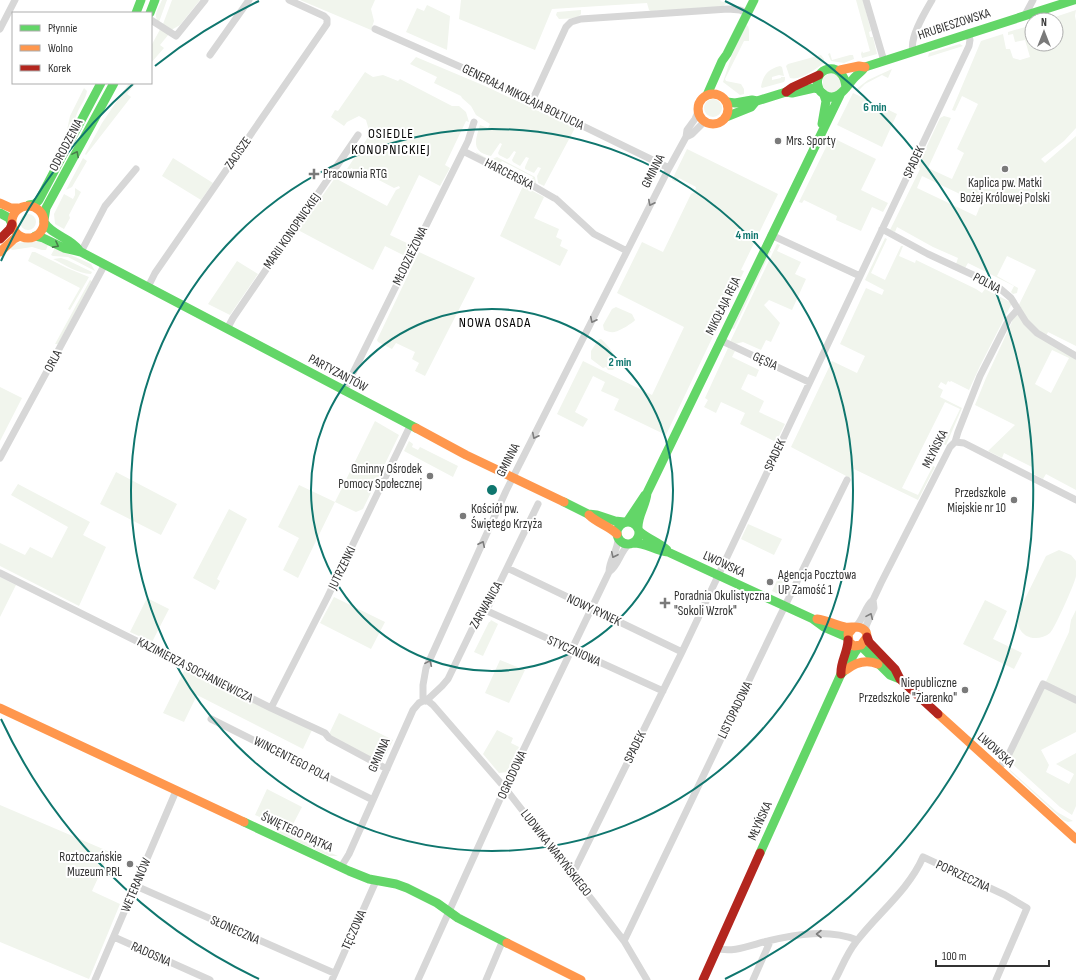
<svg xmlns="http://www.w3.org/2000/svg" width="1076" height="980" font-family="'Sofia Sans Condensed',sans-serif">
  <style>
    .green { fill: #f1f5ed; fill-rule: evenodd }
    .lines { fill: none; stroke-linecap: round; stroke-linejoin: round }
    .street { stroke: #d7d7d7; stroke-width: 7 }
    .fast { stroke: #63d668; stroke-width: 9 }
    .slow { stroke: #ff974d; stroke-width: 9 }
    .jam { stroke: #b3261e; stroke-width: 9 }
    .oneway { stroke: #497c4b }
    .oneway2 { stroke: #7d7d7d }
    .ring { fill: none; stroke: #0f766e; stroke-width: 2 }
    .poi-dot { fill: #7a7a7a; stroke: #fff; stroke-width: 1.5 }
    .labels { text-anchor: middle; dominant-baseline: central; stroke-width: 4; stroke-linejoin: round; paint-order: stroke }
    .street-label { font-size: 13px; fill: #333; stroke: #fff }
    .poi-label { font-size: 13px; fill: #333; stroke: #fff; text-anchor: start }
    .neighbourhood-label { font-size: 14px; letter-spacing: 1px; fill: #000; stroke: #fff }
    .centre { fill: #0f766e; stroke: #fff; stroke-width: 2 }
    .ring-label { font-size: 12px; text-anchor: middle; font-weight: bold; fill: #0f766e; stroke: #fff; stroke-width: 4; stroke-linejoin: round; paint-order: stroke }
  </style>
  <rect width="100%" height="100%" fill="#fff"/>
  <path class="green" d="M162,0H167L159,22C152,16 159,7 162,0Z
    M172,0H200L180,25L173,29L160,45L164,48L151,63V46L163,24Z
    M300,0H375L371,9L374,21L371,30Z
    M461,0H721L720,1L727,3L722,7L651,11L649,10L647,3L552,9L535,50L459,19Z
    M856,0H863L871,31L869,32L870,37H873L877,54L862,58L861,54L862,51L863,53L870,51Z
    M427,5L450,16L447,50L406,32L417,8L424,11Z
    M581,10V14L577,18L559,19L556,15L557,12Z
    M1076,10L1075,16L1076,21V128L1064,141L1041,159L1045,163L1076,136V346L1048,332L1046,336L1076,352V490L1046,474L1043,479L1032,473L1034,468L1004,453L1002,458L988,451L1015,425L975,405L986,378L1012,322V319L1036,270L1007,256L997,276L1018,288L1017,293L1013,294L1011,292L1014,286L968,263L965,268L956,264L958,258L933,247L897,227L895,232L890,230L920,169L918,165L940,118L944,116L951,118L928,168L952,179L964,153L957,149L978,104L962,96L955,111L952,110L981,41L1003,34L1006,49H1010L1013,58L1020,60L1030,57L1025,40L1015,42L1013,34L1008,35V32L1032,25V44H1056V20H1046ZM922,176L981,204L976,216L917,188ZM1052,350L1069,358L1051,393L1035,384Z
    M746,25L748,26L749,30V41H744L725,79L726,81L741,84L744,89V94L740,95L723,82L732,55Z
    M960,44L963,46L928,57L929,53Z
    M830,53L832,60L850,55H853L854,59L844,63L831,61L828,54Z
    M821,55L824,59V63C815,69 801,81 790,78L786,66L788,64Z
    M416,57L485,86L575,128L544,186L538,183L537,176L541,168L538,167L534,173L525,169V167L529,158L526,157L520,166L513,162L512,160L516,152L514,151L509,158L507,159L499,155L498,153L502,144L500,143L491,156C471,152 475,141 480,125L488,128L490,124L476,115L471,106L462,98L461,96L434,83L437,77L410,64Z
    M780,66L782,67L784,76L779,75L772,77V80L781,78V77H785V80L784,82L762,88L761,87C763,75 768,69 780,66Z
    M892,69L888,78L882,75L865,84L858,91L855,90L868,80Z
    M365,72L373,77L383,75L398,81L400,79L452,106H459L466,112L469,122L466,121L445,165L450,168L440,186L419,175L390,235L411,245L405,256L385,246L373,270L298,230L335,178L387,206L396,190L400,188L399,186L394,188L358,169L357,171L351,168L348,174L345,172L370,134L366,120L359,116L347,122L344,126L331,117L335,110L338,111Z
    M829,73L837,74L843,85L838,92H829L823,87V78Z
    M129,83H136L127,94L131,97L86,155L85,154L102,123Z
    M84,88L87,91C86,98 81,105 78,111C73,123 69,135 63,147L60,148L66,135L70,116Z
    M853,93L897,114L882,147L837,125Z
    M704 108a9 9 0 1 1 18 0a9 9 0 1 1-18 0Z
    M831,137L876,159L861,190L888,203L883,212L872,207L861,231L836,220L837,216L804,200L802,203L799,202Z
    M687,149L778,194L741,270L744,271L666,435L614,410L619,399L601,391L605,382L593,376L575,412L588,419L583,427L557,414L583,361L652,395L684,327L617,293L642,242L663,252L691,194L695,192L696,187L679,178L676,182L672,180Z
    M476,152L490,160L497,157L535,177L536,183V184L531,181L533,177L502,161L499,165H497L477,154Z
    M83,158L87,161L72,187L66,190Z
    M173,158L213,183L201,200L162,176Z
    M523,186L544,197L534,218L559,229L556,237L562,240L560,246L568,250L560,266L500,236Z
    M75,188L81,192L69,215L70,218L64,229L55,224L54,214L64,194L73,199L75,195Z
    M20 222a8 8 0 1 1 16 0a8 8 0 1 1-16 0Z
    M885,238L887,239L871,273L885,280L901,246H903L899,256L915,263L916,260L976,289L982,293L985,289L1012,303L980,366L969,390L951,381L950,382L948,381L946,385L941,382L938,387L943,390L940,397L962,408L946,445L943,444L960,409L945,402L902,488L918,495L933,466L935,467L918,500L854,469L850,478L791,447L832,361L857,373L865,356L840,344L866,288L882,295L884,290L865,280Z
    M38,241L48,245L46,250H42L32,247L12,250L10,248C19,239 26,244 38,241Z
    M777,244L780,245L777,251L801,262L795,274L806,279L792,310L769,300L764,305L780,323L771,342L766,340L761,350L743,342L735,344L730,342Z
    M55,248L91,264L95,271L68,257L53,256L51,255Z
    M768,250L771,251L734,329L731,328Z
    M32,252H35L67,268L89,277L70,310L68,309L80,288L28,261Z
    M419,252L475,278L425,376L415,371L419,363L412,359L415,352L396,343L392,349L378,342L377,340Z
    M61,258L67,260L92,272L91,274C78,274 64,264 53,259Z
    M237,261L258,274L230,315L208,304Z
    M90,280L92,281L58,344H55Z
    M616,307L632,314L635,320C633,323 618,332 614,332C611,333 607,331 604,330L603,325L612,309Z
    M601,339C609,346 616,355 616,366L613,370H608L606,367L603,368L591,359V351L598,340Z
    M728,348L735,351L732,357L759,370L756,377L748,374L741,389L764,401L759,412L785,424L776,442L740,424L745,413L721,402L716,413L704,407L708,400L705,398Z
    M0,387L22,398L0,441Z
    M375,421L399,435L363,509L356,512L335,502L298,578L283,570L299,538L278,527L299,485L335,502Z
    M409,441L413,444L412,447L418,450L420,447L458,466L453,477L404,451Z
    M116,472L177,504L161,535L100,504Z
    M18,484L90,522L83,535L106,547L79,606L0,566V543L25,555L30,547L52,558L68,527L11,495Z
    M229,509L247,519L217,579L220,581L215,590L193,578Z
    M748,524L782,539L774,555L741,539Z
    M1059,550L1071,555L1076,561C1076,566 1076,571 1076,576C1075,583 1055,628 1050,633C1040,641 1024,640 1019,627C1017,622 1018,617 1019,611L1046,556Z
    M779,576L790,581L782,596L772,591Z
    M0,577L16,585L0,617Z
    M334,597L385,622L371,649L320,623Z
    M147,598L169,609L152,642L130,632Z
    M985,600L1007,611L993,639L1022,653L1014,669L963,644Z
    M1076,610V732L1041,750L1049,765L1046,772L1069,784L1074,774L1056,764L1076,753V806L1072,815L1060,807L1009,761L1069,632L1071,620Z
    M491,620L498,624L483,656L474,652L489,622H490Z
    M500,660L525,670L509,703L485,693Z
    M185,669L312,730L303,749L197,695L184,722L163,713Z
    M339,713L393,740L382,763L330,736V732Z
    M497,730L513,738L511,743L519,747L507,772L499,773L483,754Z
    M1008,768L1057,812L1073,821L1068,822L1063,820L1011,772Z
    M267,789L302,807L290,830L255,815Z
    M0,805L110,852L92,891L120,904L89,979L0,942Z
    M276,830H278L338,856H329L276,832Z"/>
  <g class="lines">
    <path class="street" d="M866,0L884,61
      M1025,15L1033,0
      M151,20L176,36L205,0
      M0,29L15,0
      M375,29L472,72L669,168
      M913,51C909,38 925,12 932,0
      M210,55L249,0
      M532,101L566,27L571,22L581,19L728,9L740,10L747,13
      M686,137L692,134L705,121
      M463,151L535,187L554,198
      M556,199L594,234L627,251
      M882,229L928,254L997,286L1011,298L1026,322L1037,333L1076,356
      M771,235L860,276
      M81,252L105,206L136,169
      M148,287L155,273L327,24V19L324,16L289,0
      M227,329L233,318L358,135
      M720,340L809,382
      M344,391L468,141L474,122
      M955,442L964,443L1076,500
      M0,458L105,264
      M507,568L682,652
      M609,572C619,565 620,551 630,543
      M0,573L271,708L325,733L329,738L387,769
      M485,610L663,691
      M855,627C864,620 864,607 873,600
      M866,632V626L874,608L873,600L881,583L950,447L955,442L958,432L980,376L1009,319L1018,309
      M423,701V685L426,668L506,491L669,168L686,137L687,130L695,119L699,110
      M423,701H428L433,705L505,788L624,941L647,980
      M426,701L442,686L448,679L477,619L489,605L538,504
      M271,708L327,598L410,426
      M211,719L373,800
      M998,769L1007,758L1043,684L1076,700
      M341,867L349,854L413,710L419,703L423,701
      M572,874L576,867L682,652L969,46L970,40L968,33
      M136,886L334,973
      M114,937L210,980
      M624,941L779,618L847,480
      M717,948C731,954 754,944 768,941C797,934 829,929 857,940
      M95,980L176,791
      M332,980L376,881
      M418,980L505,788L609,572C609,559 619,550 618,537
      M486,980L503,940
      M753,980L769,944V941
      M835,980C842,967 847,953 856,942C878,913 908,891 923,857L1005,895L1027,908L996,980"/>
    <path class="fast" d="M136,13L141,0
      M150,13L155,0
      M846,88C844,57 810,68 819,89C820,92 822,93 825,95C838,103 847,86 854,78C858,74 862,71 865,67L1074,0
      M707,95L722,61L727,54L754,0
      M727,102L735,103L752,100L757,101L786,92L792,93L814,88L819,89
      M726,117L751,107L756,101
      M822,124L826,101L824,95
      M29,205L35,204L39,200L101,83
      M0,213L9,218L11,222
      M44,220L46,208L114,83
      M44,222C52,236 70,237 79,250
      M35,236L43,238L64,248L81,252L416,428
      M564,502L588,514L597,515L615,521L624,522
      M627,522L645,495
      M617 533a11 11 0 1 1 22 0a11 11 0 1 1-22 0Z
      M638,529C637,516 646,506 647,493L840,95
      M639,531C647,539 659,542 667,550
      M632,543C645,542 655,551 668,552L813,619L824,627L847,637
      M244,822L349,871L369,879L396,884L407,888L437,903L458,918L507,943
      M760,853L841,674C850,667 851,655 859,647L863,648L890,675L900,679"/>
    <path class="slow" d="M840,70L859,66L865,67
      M698 109a15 15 0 1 1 30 0a15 15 0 1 1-30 0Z
      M0,203L11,208H18
      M12 222a16 16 0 1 1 32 0a16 16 0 1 1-32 0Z
      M0,252L14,239L20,236
      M416,428L466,455L564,502
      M589,515C597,523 609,526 617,534
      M817,619C827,620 835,625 845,627C851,628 858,625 863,629C867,631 867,634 867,637L861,645L854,646L849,642L848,634L853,628
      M846,670C856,662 866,659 878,664
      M0,708L244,822
      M938,714L1076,839
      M507,943L581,980"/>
    <path class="jam" d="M786,92L793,87L819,75
      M0,239L10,229L12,224
      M867,637L869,642L895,669L900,679L938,714
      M841,674C840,662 848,652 848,640
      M703,980L760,853"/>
  </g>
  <defs><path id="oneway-chevron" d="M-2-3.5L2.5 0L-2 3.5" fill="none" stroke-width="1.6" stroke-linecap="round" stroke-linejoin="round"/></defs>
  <g class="oneway">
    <use href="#oneway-chevron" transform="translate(76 154) rotate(-62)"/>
    <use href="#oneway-chevron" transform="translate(56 245) rotate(28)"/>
  </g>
  <g class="oneway2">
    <use href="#oneway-chevron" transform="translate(651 203) rotate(117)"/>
    <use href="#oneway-chevron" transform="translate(593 320) rotate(116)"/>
    <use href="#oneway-chevron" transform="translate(535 436) rotate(117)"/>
    <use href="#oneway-chevron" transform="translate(482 544) rotate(-65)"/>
    <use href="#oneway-chevron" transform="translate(614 555) rotate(115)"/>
    <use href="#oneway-chevron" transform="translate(870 616) rotate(-66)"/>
    <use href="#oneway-chevron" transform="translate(429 663) rotate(-66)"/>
    <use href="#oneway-chevron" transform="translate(819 934) rotate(-180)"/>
  </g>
  <g class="ring">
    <circle cx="492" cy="490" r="181"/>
    <circle cx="492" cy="490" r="361"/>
    <path d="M259 979A542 542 0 0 1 1 719M1 261A542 542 0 0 1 133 84M155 66A542 542 0 0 1 259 1M725 1A542 542 0 0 1 725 979"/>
  </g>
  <g class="poi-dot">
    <circle cx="778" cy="141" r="4"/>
    <circle cx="1005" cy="169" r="4"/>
    <path d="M312 168h4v4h4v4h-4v4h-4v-4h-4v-4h4z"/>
    <circle cx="430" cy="476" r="4"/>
    <circle cx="1014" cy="500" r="4"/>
    <circle cx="463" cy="516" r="4"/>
    <circle cx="770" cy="582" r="4"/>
    <path d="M663 597h4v4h4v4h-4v4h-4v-4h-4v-4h4z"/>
    <circle cx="965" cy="690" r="4"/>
    <circle cx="130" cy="864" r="4"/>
  </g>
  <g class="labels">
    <g class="street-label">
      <text transform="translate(954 24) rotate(-18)">HRUBIESZOWSKA</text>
      <text transform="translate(523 97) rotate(26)">GENERAŁA MIKOŁAJA BOŁTUCIA</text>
      <text transform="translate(66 145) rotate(-62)">ODRODZENIA</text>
      <text transform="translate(238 153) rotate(-55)">ZACISZE</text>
      <text transform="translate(914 162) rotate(-65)">SPADEK</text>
      <text transform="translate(653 171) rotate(-63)">GMINNA</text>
      <text transform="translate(509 174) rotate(27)">HARCERSKA</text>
      <text transform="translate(292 231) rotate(-55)">MARII KONOPNICKIEJ</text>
      <text transform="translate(410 256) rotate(-64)">MŁODZIEŻOWA</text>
      <text transform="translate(987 283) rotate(28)">POLNA</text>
      <text transform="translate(723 306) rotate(-64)">MIKOŁAJA REJA</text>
      <text transform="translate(53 361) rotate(-62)">ORLA</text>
      <text transform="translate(765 361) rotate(25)">GĘSIA</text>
      <text transform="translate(338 373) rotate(28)">PARTYZANTÓW</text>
      <text transform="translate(935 449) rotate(-63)">MŁYŃSKA</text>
      <text transform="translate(775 455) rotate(-65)">SPADEK</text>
      <text transform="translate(508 460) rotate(-63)">GMINNA</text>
      <text transform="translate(724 564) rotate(25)">LWOWSKA</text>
      <text transform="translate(342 568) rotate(-64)">JUTRZENKI</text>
      <text transform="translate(486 605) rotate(-60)">ZARWANICA</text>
      <text transform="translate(594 610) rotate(25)">NOWY RYNEK</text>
      <text transform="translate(574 651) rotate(24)">STYCZNIOWA</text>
      <text transform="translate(195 670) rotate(27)">KAZIMIERZA SOCHANIEWICZA</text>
      <text transform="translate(735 710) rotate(-64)">LISTOPADOWA</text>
      <text transform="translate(635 747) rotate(-64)">SPADEK</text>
      <text transform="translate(996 750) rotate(42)">LWOWSKA</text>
      <text transform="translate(379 755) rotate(-66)">GMINNA</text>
      <text transform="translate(292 759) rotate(27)">WINCENTEGO POLA</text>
      <text transform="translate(512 775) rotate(-65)">OGRODOWA</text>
      <text transform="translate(760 821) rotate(-66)">MŁYŃSKA</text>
      <text transform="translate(297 832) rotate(25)">ŚWIĘTEGO PIĄTKA</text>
      <text transform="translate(556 853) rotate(52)">LUDWIKA WARYŃSKIEGO</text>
      <text transform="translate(963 876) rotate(25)">POPRZECZNA</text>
      <text transform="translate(136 885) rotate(-67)">WETERANÓW</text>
      <text transform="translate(235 930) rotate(24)">SŁONECZNA</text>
      <text transform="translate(354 930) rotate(-66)">TĘCZOWA</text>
      <text transform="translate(151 954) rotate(24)">RADOSNA</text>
    </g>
    <g class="poi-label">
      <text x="786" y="141">Mrs. Sporty</text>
      <text x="323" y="174">Pracownia RTG</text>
      <text x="1005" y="183" text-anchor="middle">Kaplica pw. Matki<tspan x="1005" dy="15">Bożej Królowej Polski</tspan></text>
      <text x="422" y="469" text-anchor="end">Gminny Ośrodek<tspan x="422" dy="15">Pomocy Społecznej</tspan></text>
      <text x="1006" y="493" text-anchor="end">Przedszkole<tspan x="1006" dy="15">Miejskie nr 10</tspan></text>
      <text x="471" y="509">Kościół pw.<tspan x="471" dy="15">Świętego Krzyża</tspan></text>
      <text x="778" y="575">Agencja Pocztowa<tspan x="778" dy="15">UP Zamość 1</tspan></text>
      <text x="674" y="596">Poradnia Okulistyczna<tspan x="674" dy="15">"Sokoli Wzrok"</tspan></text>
      <text x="957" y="683" text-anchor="end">Niepubliczne<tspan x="957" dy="15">Przedszkole "Ziarenko"</tspan></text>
      <text x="122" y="857" text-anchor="end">Roztoczańskie<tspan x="122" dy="15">Muzeum PRL</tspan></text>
    </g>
    <g class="neighbourhood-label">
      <text x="391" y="133">OSIEDLE<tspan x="391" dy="16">KONOPNICKIEJ</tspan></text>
      <text x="495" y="322">NOWA OSADA</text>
    </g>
  </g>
  <circle cx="492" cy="490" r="6" class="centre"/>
  <g class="ring-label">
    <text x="875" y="111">6 min</text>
    <text x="747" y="239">4 min</text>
    <text x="620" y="366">2 min</text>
  </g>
  <rect x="12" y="12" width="140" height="72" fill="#ffffff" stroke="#adadad"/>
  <rect x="20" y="25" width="20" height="6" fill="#63d668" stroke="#adadad"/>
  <text x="48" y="32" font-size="12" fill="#333333">Płynnie</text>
  <rect x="20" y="45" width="20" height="6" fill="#ff974d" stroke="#adadad"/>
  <text x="48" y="52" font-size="12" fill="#333333">Wolno</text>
  <rect x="20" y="65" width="20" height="6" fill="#b3261e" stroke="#adadad"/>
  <text x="48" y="72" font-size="12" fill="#333333">Korek</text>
  <g transform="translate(1044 32)"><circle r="19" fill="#ffffff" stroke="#adadad"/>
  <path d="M0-3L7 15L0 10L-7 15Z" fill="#7a7a7a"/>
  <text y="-6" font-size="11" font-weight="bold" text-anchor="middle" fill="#333333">N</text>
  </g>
  <path d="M936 960v6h113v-6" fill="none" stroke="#333333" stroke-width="2"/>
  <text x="942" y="960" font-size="12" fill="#333333" stroke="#ffffff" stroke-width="3" paint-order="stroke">100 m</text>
</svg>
